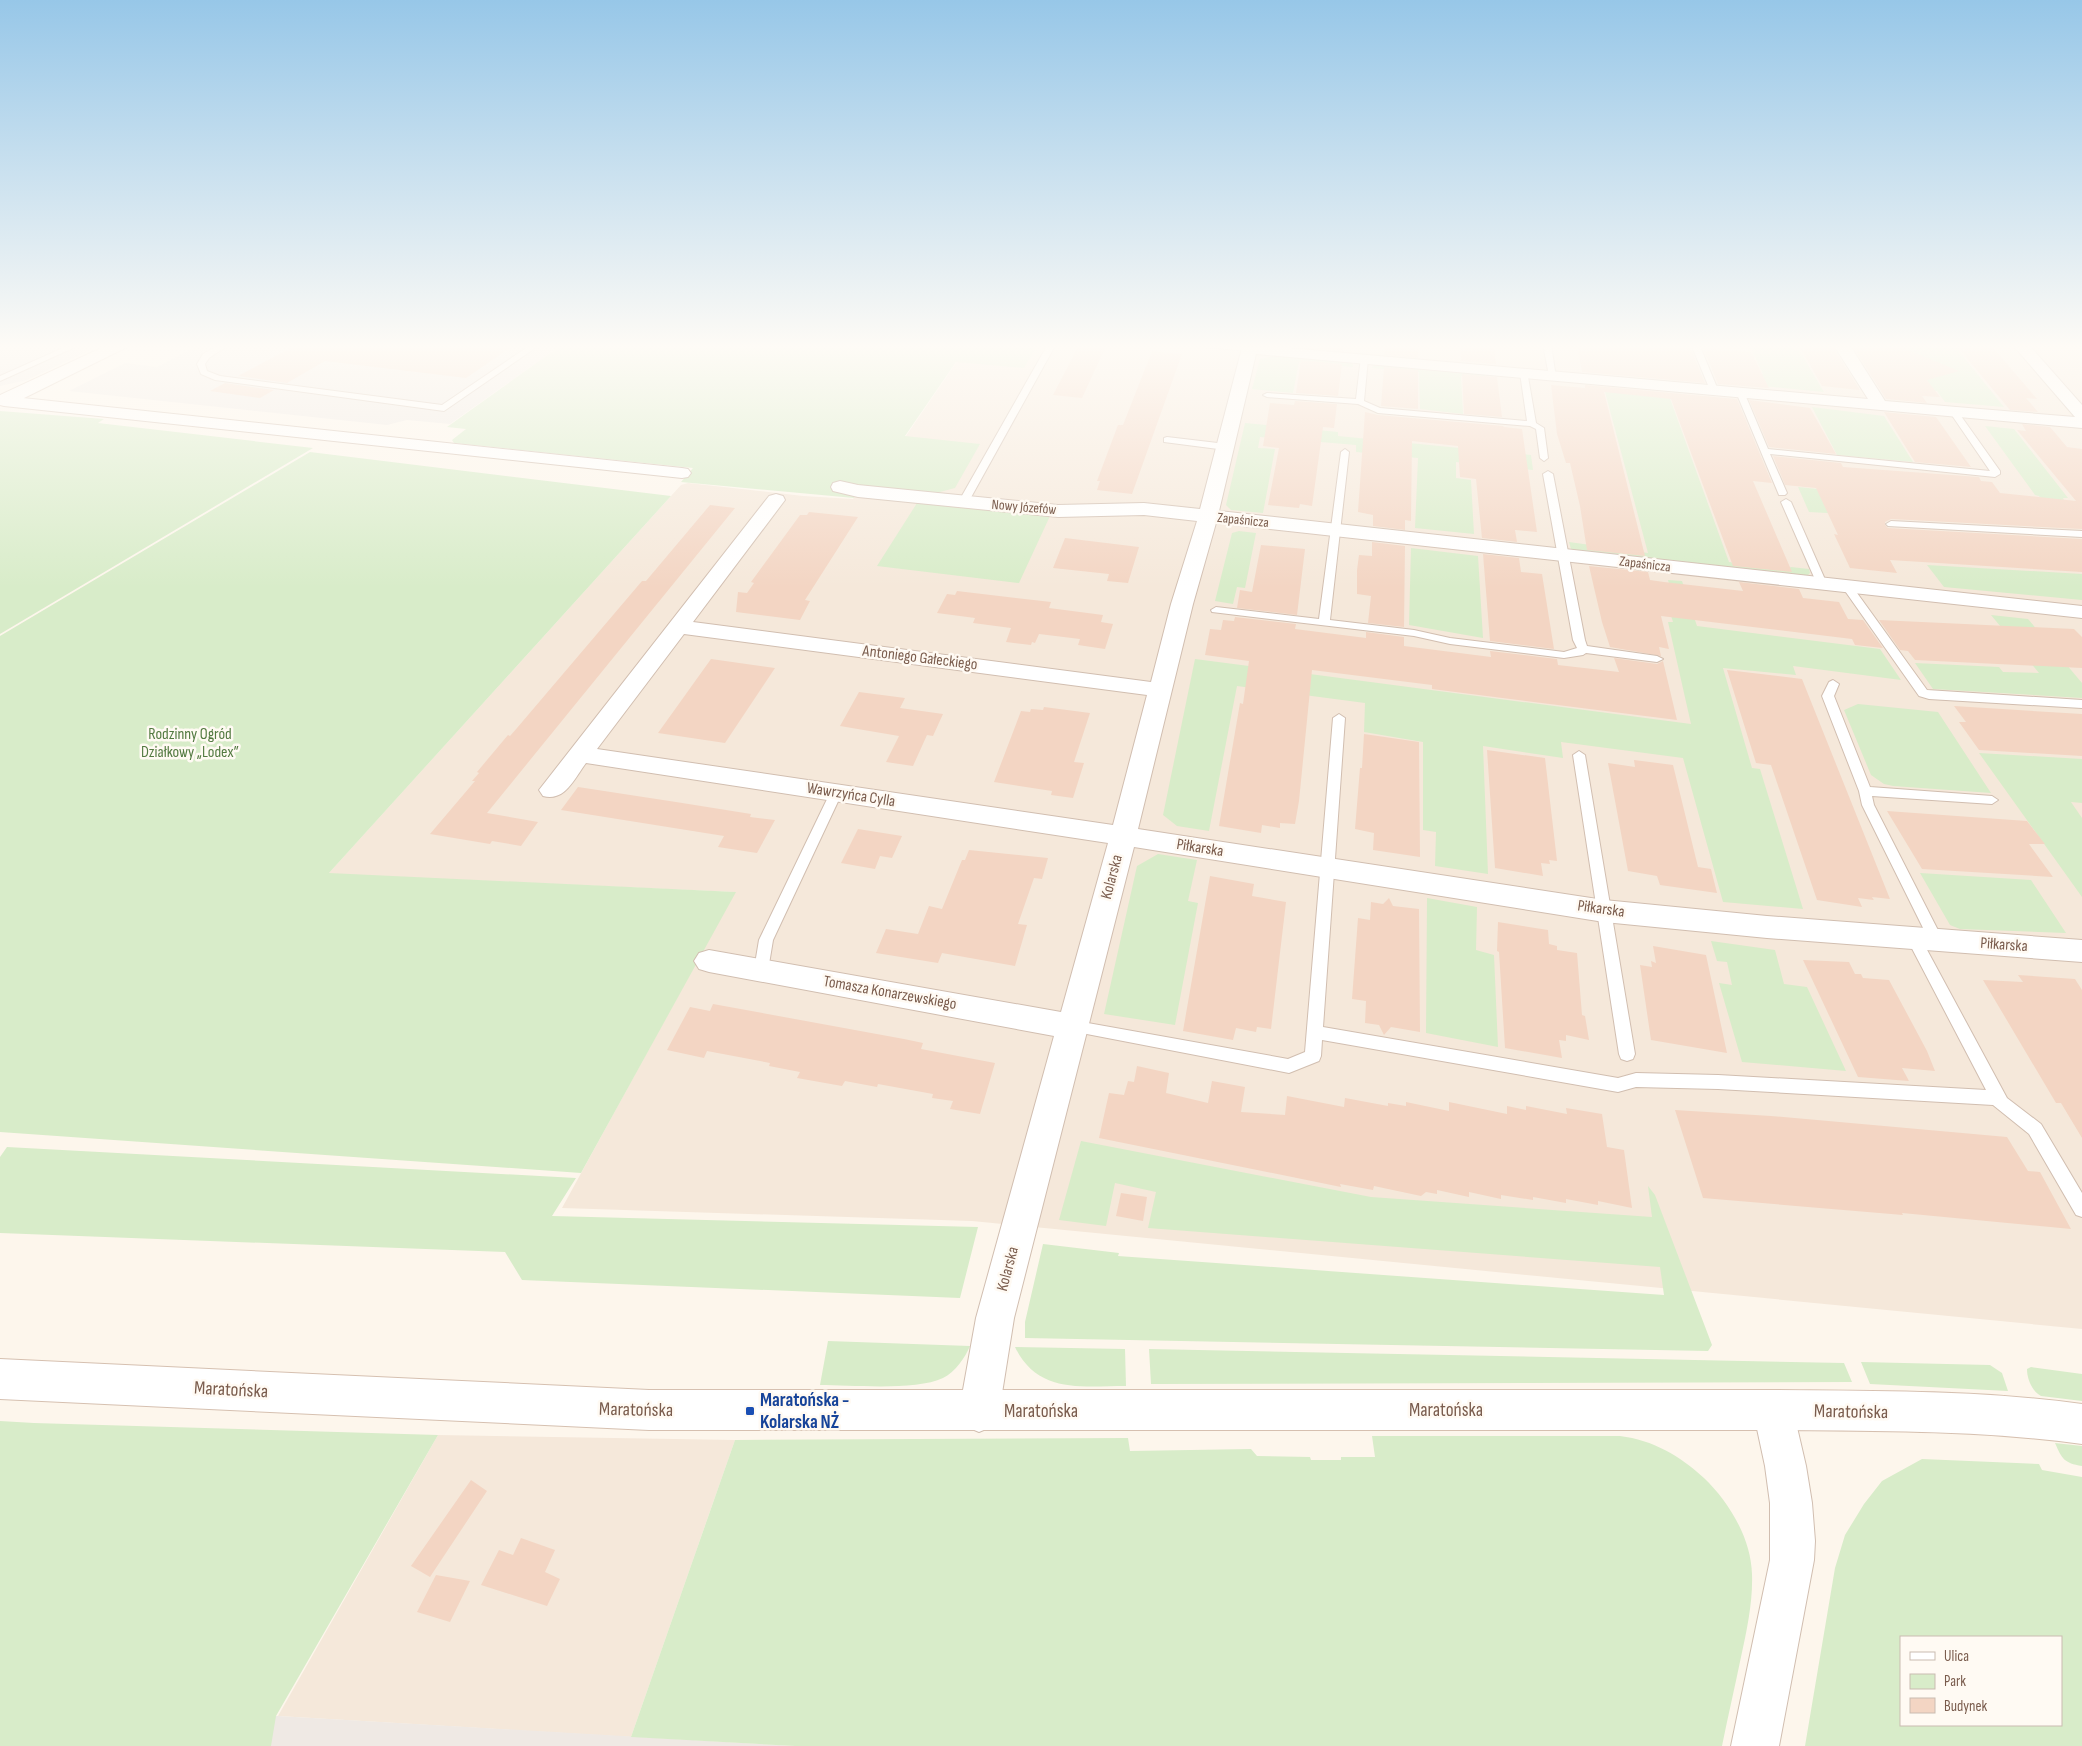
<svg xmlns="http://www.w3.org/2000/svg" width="2082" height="1746" font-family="'Sofia Sans Condensed',sans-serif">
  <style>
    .residential { fill: #f5e8da }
    .industrial { fill: #efe9e4 }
    .green { fill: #d8ecc9; fill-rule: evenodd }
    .building { fill: #f3d5c3 }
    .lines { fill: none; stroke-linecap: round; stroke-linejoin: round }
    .lane-casing { stroke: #d1beb0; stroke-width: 2 }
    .street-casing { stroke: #d1beb0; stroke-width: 2 }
    .secondary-casing { stroke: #d6c0b0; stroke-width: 2 }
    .lane { fill: #fff; fill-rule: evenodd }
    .street { fill: #fff; fill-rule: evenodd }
    .secondary { fill: #fff; fill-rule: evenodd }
    .transit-dot { fill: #1a4fb4; stroke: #fffaf3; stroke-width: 2 }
    .labels { text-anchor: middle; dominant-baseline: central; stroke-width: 5; stroke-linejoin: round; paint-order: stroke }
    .far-street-label { font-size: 14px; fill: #7a5c4d; stroke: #fffaf3 }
    .street-label { font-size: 16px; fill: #7a5c4d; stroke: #fffaf3 }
    .park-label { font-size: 16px; fill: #537a41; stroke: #fffaf3 }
    .near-street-label { font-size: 19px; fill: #7a5c4d; stroke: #fffaf3 }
    .near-transit-label { font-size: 19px; font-weight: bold; fill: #164399; stroke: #fffaf3; text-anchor: start }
  </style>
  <rect width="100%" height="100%" fill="#fdf6ec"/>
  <path class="residential" d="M969,344H2082V1329L972,1221L562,1208L735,892L328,874L681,485L688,483L803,496L853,499L858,491L871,487Z
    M438,1435L735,1440L631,1737L278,1716Z"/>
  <path class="industrial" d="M0,344H103L27,380L0,386Z
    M201,344H563L450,424L407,420L387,425L69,391L125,363L157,367Z
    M0,1701L278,1716L795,1746H0Z"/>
  <path class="green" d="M563,344H1038L1024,368L956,362L905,436L980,444L955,488L936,493L858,491L854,498L681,482L693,468L454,443L452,440L466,429L447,427Z
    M1749,344H1789L1792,349L1799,350L1824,392L1752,385L1726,371L1763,374Z
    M1899,344H1953L2004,407L1945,402L1937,391H1932Z
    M1275,356L1346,362L1353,364V367L1299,362L1293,393L1252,389L1260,359Z
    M1373,365L1485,375V378L1461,376L1463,414L1420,409L1419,372L1372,368Z
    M1604,388L1668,393L1729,562L1787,569L1791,567L1809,569L1810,573L1807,576L1577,552L1571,549L1569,542L1648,553Z
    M1812,407L1884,416L1913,462L1837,455Z
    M0,411L104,419L98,423L313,448L0,634Z
    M1245,423L1338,432V436L1531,455L1533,470L1456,462V478L1471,480L1474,534L1415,528L1418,458L1356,452V445L1260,437L1258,448L1275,449L1263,513L1231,510L1226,505Z
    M1985,426L2014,429L2068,498H2063L2077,527L1809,512L1798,487L2027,510L2046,507L2039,496L2035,495Z
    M310,452L671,496L329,873L736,892L581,1173L0,1132V636Z
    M917,503L1050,516L1019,583L877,566Z
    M1239,531L1256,533L1245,588L1237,587L1233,604L1215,601L1232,533Z
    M1411,548L1478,556L1483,638L1409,625Z
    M1927,565L2082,574V600L1944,587Z
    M1668,580L1682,581L1697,626L1880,649L1901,680L1793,666L1796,675L1723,668L1752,768L1760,769L1803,909L1723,902L1683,758L1561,742L1563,758L1483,746L1488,874L1435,866L1436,832L1423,830V742L1364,732L1365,703L1237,686L1209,831L1177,826L1163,815L1195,659L1691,724L1668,622H1673L1669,609H1676Z
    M1991,615L2028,619L2082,683V698L1933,689L1915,663L1999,667L2003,672L2039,673Z
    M1858,704L1938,712L1991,793L1893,786L1884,784L1871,775L1844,710Z
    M1979,753L2082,759V803L2071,802L2082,818V897Z
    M1158,854L1197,860L1188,901L1198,903L1175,1025L1104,1014L1137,866Z
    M1920,873L2031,880L2066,933L1960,929L1950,925Z
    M1427,898L1477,907L1476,950L1494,955L1498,1047L1426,1033Z
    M1711,941L1775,950L1784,984L1807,987L1846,1071L1742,1062L1719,983L1732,985L1727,962L1717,961Z
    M1081,1141L1371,1197L1652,1217L1648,1186L1655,1195L1712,1345L1708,1351L1025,1338V1322L1043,1244L1119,1253L1118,1256L1664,1295L1660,1267L1148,1228L1156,1192L1115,1183L1106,1226L1059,1220Z
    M7,1147L576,1178L552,1216L978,1227L960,1298L522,1280L505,1252L0,1233V1157Z
    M828,1341L970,1346C965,1358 955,1372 943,1378C916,1391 852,1385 820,1385Z
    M1015,1347L1125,1349L1126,1386C1081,1386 1038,1394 1015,1347Z
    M1149,1349L1844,1363L1852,1382L1151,1384Z
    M1861,1362L1990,1365L2002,1373L2008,1391L1870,1384Z
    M2031,1367L2082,1374V1401L2041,1396C2032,1391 2027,1379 2027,1369Z
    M0,1421L34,1423L438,1435L276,1716L271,1746H0Z
    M1372,1436H1620C1653,1440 1680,1456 1704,1478C1729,1502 1751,1538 1752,1574C1753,1601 1747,1630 1741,1657C1735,1686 1728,1716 1722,1746H795L631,1737L735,1440L1128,1438L1130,1451L1251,1449L1257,1456L1310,1457L1311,1460H1341V1457H1375Z
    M2055,1443L2082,1446V1466C2064,1463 2062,1459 2055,1443Z
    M1922,1459L2039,1464L2042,1470L2082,1477V1746H1805L1835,1568L1845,1535L1864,1504L1882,1481ZM1901,1637H2061V1725H1901Z"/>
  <path class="building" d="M298,344H516L466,378L325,361L287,383L238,376Z
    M1081,344L1106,346L1082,398L1053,395L1078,347Z
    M1304,344H1344L1343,351L1303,347Z
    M1385,344H1418V358L1384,355Z
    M1577,344H1675V346L1690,347L1705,383L1582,372Z
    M1798,344H1831L1860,390L1822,386Z
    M1851,344H1893L1959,371L1927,380L1940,397L1922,396L1927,403L1886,399Z
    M1955,344H1990L2037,399L2026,398L2038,412L2010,410Z
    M1460,345L1494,348L1496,364L1461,361Z
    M1703,348L1751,352L1769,388L1718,384Z
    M1152,351L1182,354L1132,494L1097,490L1100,481H1097L1118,425H1123Z
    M1301,360L1342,364L1338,396L1296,393Z
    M1384,367L1418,370V409L1381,406Z
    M1462,374L1497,377L1502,417L1464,414Z
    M225,383L274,390L260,398L210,391Z
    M1551,385L1585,388V385L1737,399L1772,483L1753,481L1792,572L1733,566L1671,399L1604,392L1645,556L1587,550L1580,506L1570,463H1566L1557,434Z
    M1749,400L1810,408L1836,454L1769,447Z
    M1295,401L1337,404L1334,428L1323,427L1312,506L1300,504L1299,508L1268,505L1279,448L1263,446L1270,403L1294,405Z
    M1365,412L1378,415L1503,426L1504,427L1522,429L1537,532L1515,530L1517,542L1482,538L1476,479L1460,477L1458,446L1412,441L1411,521L1405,520V530L1373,526V515L1358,512Z
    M1884,412L1936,417L1971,467L1915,462Z
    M2022,424L2050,427L2067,447L2082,449V529L1891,519L1885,522V525L1888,528L2082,539V572L1890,560L1897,573L1850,568L1834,534L1838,535L1816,488L1785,485L1773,456L1841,463L1843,467L1979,477L1981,481L1992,482L2000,493L2076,501L2017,430L2026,431Z
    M710,505L735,508L487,813L538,822L521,846L492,841L490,844L430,834L475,781H472L479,773L477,772L508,735L510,736L517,728L642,581H646Z
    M809,512L858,517L805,600L810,601L800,620L736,612L738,592L747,593L754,583L751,582L800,515H807Z
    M1065,538L1139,547L1128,583L1107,581L1109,574L1053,568Z
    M1372,542L1405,546L1404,627L1368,623L1371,596L1357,594V570L1359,555L1372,556Z
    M1261,545L1305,549L1297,615L1237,608L1240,590L1252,592Z
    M1483,554L1519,558L1521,572L1542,574L1554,649L1490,641Z
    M1589,566L1648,572L1650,580L1664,582L1743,591L1739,582L1799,589L1803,598L1839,602L1848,619L1863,620L1883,648L1855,645L1852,639L1661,616L1669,649L1659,647L1661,656L1610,647L1602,622Z
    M957,591L1051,602L1049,608L1103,615L1101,622L1113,624L1105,649L1078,645L1080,639L1039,634L1035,643L1032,642L1031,645L1006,642L1011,628L973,623L975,618L937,613L947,594L955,595Z
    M1235,617L1296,624L1295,629L1366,638V632L1404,637V646L1491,657L1490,651L1557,659L1558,665L1619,672L1614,658L1657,664L1663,661L1677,720L1432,689V685L1312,670L1299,801L1295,824L1280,823V828L1262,825L1261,833L1219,826L1240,703L1243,704L1249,661L1205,655L1210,629L1221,630L1223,620L1234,621Z
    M1879,620L2074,629L2082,637V668L1915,660L1908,651L1900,650Z
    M711,659L775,668L725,743L658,733Z
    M1727,670L1802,679L1890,899L1872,897L1874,900L1858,898L1862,907L1817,900L1771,765L1756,763Z
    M859,692L905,698L900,708L943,714L933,736L927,735L913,766L886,762L899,736L840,726Z
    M1954,706L2082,714V756L1979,750L1959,722H1966Z
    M1044,707L1090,713L1074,762L1084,763L1073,798L1051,795L1052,791L994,782L1021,711L1030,712L1031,709L1043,710Z
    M1364,734L1419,742L1420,857L1373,850L1374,833L1355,829L1360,768H1362Z
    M1487,750L1545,758L1557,861L1549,860L1550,864L1541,863L1543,876L1495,868Z
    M1634,760L1673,765L1698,867L1711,869L1717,893L1660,885L1657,876L1628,871L1608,763L1635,767Z
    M578,787L676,802L751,814L750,817L775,820L757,853L718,847L724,836L561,810Z
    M1887,811L2027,821L2045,844H2029L2053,877L1922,869Z
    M858,829L902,836L892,858L880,856L875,869L841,863Z
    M969,850L1048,858L1042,879L1034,878L1018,924L1027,925L1015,966L942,953L938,963L876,953L886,929L918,934L929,906L942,909L962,860H965Z
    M1210,876L1254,884L1252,896L1286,902L1271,1029L1257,1027L1256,1032L1236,1028L1233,1040L1183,1031Z
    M1389,898L1393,906L1419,909L1420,1032L1391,1027L1384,1035L1379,1025L1365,1023L1366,1001L1352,999L1358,918L1370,920L1371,902L1383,904Z
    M1498,922L1548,930L1549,944L1557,946V950L1577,953L1582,1015L1585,1016L1589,1040L1566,1035V1041L1559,1040L1562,1058L1505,1048L1499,952L1497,951Z
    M1653,946L1706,955L1727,1053L1651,1040L1640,965L1652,967L1651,961L1656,963Z
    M1803,960L1849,962L1855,974H1861L1863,978L1889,980L1927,1051L1935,1071L1902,1068L1909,1081L1858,1077Z
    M2018,975L2075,979L2082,990V1138L2061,1103H2056L1983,980L2023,982Z
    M713,1004L904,1039L923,1043L921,1049L995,1063L980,1114L950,1109L953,1101L932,1098L933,1094L878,1084L877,1087L845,1081L842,1086L797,1078L800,1072L769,1066L770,1063L707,1051L704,1058L667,1050L690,1007L710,1011Z
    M1137,1066L1169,1073L1166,1093L1208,1103L1212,1081L1245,1087L1241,1112L1285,1115L1287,1096L1344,1107L1345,1098L1388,1106V1103L1406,1106V1102L1449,1111V1102L1507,1114V1106L1526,1110V1106L1567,1114L1566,1108L1602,1114L1607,1147L1624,1150L1632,1208L1598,1201V1205L1566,1199V1203L1533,1197V1200L1501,1195V1199L1469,1192V1197L1437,1190V1194L1426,1192L1421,1196L1374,1186L1373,1190L1340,1184L1341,1187L1099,1138L1109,1093L1124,1095L1128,1081L1134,1082Z
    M1675,1110L1771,1116L2007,1137L2028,1171L2040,1172L2071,1229L1902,1213L1903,1215L1703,1198Z
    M1121,1193L1147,1197L1143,1221L1116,1216Z
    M471,1480L487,1491L430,1577L411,1566Z
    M521,1538L555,1550L545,1572L560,1579L547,1606L481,1585L499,1550L513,1555Z
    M436,1575L470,1581L450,1622L417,1612Z"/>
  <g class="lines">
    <g class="lane-casing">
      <path id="lane" d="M72,344H82L0,381V376Z
        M221,344H230L209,358L205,364L207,371L220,376L442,405L532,344H541L444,411L215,380L201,374L197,364L203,354Z
        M1048,344H1056L969,501L964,504L961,503L959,501Z
        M1189,344L1250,347L1254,349L1250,351L1193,346Z
        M1543,344H1551L1556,378L1549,376Z
        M1691,344H1699L1718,390L1717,392L1710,390Z
        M1361,357L1368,359L1364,401L1380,408L1527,421L1520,373L1527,371L1536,423L1544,428L1548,458L1544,461L1540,458L1536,429L1530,426L1378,413L1358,404L1267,397L1263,395L1267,393L1356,399Z
        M1737,390L1744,392L1768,449L1990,471L1949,411L1956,409L2000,471V474L1995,477L1770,454L1787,493L1785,495H1779L1736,392Z
        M1167,437L1226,444L1230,447L1226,450L1164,442V438Z
        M1345,449L1349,452L1330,620L1414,630L1450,638L1564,652L1577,648L1573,640L1543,474L1548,471L1553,474L1585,640L1587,646L1657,656L1663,659L1657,662L1586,653L1583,655L1564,658L1450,644L1414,636L1212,612L1211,610L1216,607L1319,619L1341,452Z
        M1786,499L1791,502L1827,584L1826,586L1822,587L1817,584L1781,502Z
        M1891,521L2082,531V537L1888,526L1886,524Z
        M1848,585L1852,586L1927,690L2082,700V708L1929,699L1919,696L1843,588Z
        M1833,680L1839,684L1834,696L1870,787L1992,796L1998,800L1992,804L1872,796L1874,805L1943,940L1941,944L1936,946L1931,944L1862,805L1859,791L1822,696L1829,682Z
        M1339,714L1345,718L1323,1027L1618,1078L1636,1073L1718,1075L1986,1090L1907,939L1909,935L1914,933L1919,935L2007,1098L2041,1124L2082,1193V1217L2076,1215L2029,1134L1993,1105L1718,1089L1636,1087L1618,1092L1322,1040L1321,1056L1319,1061L1289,1073L1066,1030L1063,1026L1066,1022L1071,1020L1288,1059L1305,1052L1333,718Z
        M1579,751L1585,755L1635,1054L1633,1059L1627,1061L1621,1059L1619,1054L1573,755Z
        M836,789L842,793L773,940L768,970L766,974L761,976L756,974L754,970L759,940L830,793Z"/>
    </g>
    <g class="street-casing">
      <path id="street" d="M1243,344L1868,399L1833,344H1849L1885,401L2075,417L2012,344H2028L2082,405V428L1256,354L1219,511L2082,606V618L1216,523L1193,604L1138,829L1604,900L1767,916L2082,940V962L1767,938L1604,922L1134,847L1014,1318L999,1412L993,1426L979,1432L965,1426L959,1412L976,1318L1054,1036L709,972L699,969L694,961L699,953L709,950L1061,1012L1108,843L586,763C574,779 565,802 543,796L539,790L769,496L776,494L783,496L785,500L693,622L1151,682L1171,604L1197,521L1144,515L1058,517L858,497L833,491L831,487L833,483L840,481L858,485L1058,505L1144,503L1200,509ZM684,634L1147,695L1113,825L597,749Z
        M4,396L682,468L688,469L691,473L688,477L682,478L4,406L0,405V397Z
        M1773,1390L1787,1396L1793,1410L1806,1466L1812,1503L1815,1541L1814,1560L1779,1746H1731L1770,1560V1503L1765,1466L1753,1410L1759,1396Z"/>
    </g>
    <g class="secondary-casing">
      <path id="secondary" d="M110,344H130L127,347L10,405H0V395Z
        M0,1359L649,1390H1773C1876,1391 1980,1390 2082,1404V1444C1980,1430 1876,1431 1773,1430H649L0,1399Z"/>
    </g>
    <use href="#lane" class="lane"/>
    <use href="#street" class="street"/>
    <use href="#secondary" class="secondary"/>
  </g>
  <linearGradient id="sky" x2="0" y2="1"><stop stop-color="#97c7e8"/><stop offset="0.59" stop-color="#fefbf6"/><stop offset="1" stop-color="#fefbf6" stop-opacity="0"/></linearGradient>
  <rect width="2082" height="588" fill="url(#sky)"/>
  <rect class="transit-dot" x="745" y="1406" width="10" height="10" rx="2.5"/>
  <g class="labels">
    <g class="far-street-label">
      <text transform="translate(1024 507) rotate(5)">Nowy Józefów</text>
      <text transform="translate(1243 520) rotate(6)">Zapaśnicza</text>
      <text transform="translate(1645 564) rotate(7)">Zapaśnicza</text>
    </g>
    <g class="street-label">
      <text transform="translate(920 658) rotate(7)">Antoniego Gałeckiego</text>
      <text transform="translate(851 795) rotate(9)">Wawrzyńca Cylla</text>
      <text transform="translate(1200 848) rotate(9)">Piłkarska</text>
      <text transform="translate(1112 877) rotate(-75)">Kolarska</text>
      <text transform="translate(1601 909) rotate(8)">Piłkarska</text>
      <text transform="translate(2004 945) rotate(4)">Piłkarska</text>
      <text transform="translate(890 993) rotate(10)">Tomasza Konarzewskiego</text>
      <text transform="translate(1008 1269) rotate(-75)">Kolarska</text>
    </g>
    <g class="park-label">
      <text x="190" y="734">Rodzinny Ogród<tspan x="190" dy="18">Działkowy „Lodex”</tspan></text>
    </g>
    <g class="near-street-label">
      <text transform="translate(231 1390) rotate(3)">Maratońska</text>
      <text transform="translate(636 1410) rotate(1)">Maratońska</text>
      <text x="1446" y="1410">Maratońska</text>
      <text x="1041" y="1411">Maratońska</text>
      <text transform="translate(1851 1412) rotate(1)">Maratońska</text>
    </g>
    <g class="near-transit-label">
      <text x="760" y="1400">Maratońska -<tspan x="760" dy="22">Kolarska NŻ</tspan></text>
    </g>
  </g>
  <rect x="1900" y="1636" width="162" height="90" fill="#fffaf3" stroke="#cabbb1"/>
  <rect x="1910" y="1652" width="25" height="8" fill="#ffffff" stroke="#cabbb1"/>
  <text x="1944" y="1661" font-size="15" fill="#7a5c4d">Ulica</text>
  <rect x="1910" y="1674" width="25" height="15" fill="#d8ecc9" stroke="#cabbb1"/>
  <text x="1944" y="1686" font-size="15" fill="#7a5c4d">Park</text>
  <rect x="1910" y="1698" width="25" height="15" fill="#f3d5c3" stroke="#cabbb1"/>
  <text x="1944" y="1711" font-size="15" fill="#7a5c4d">Budynek</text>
</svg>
